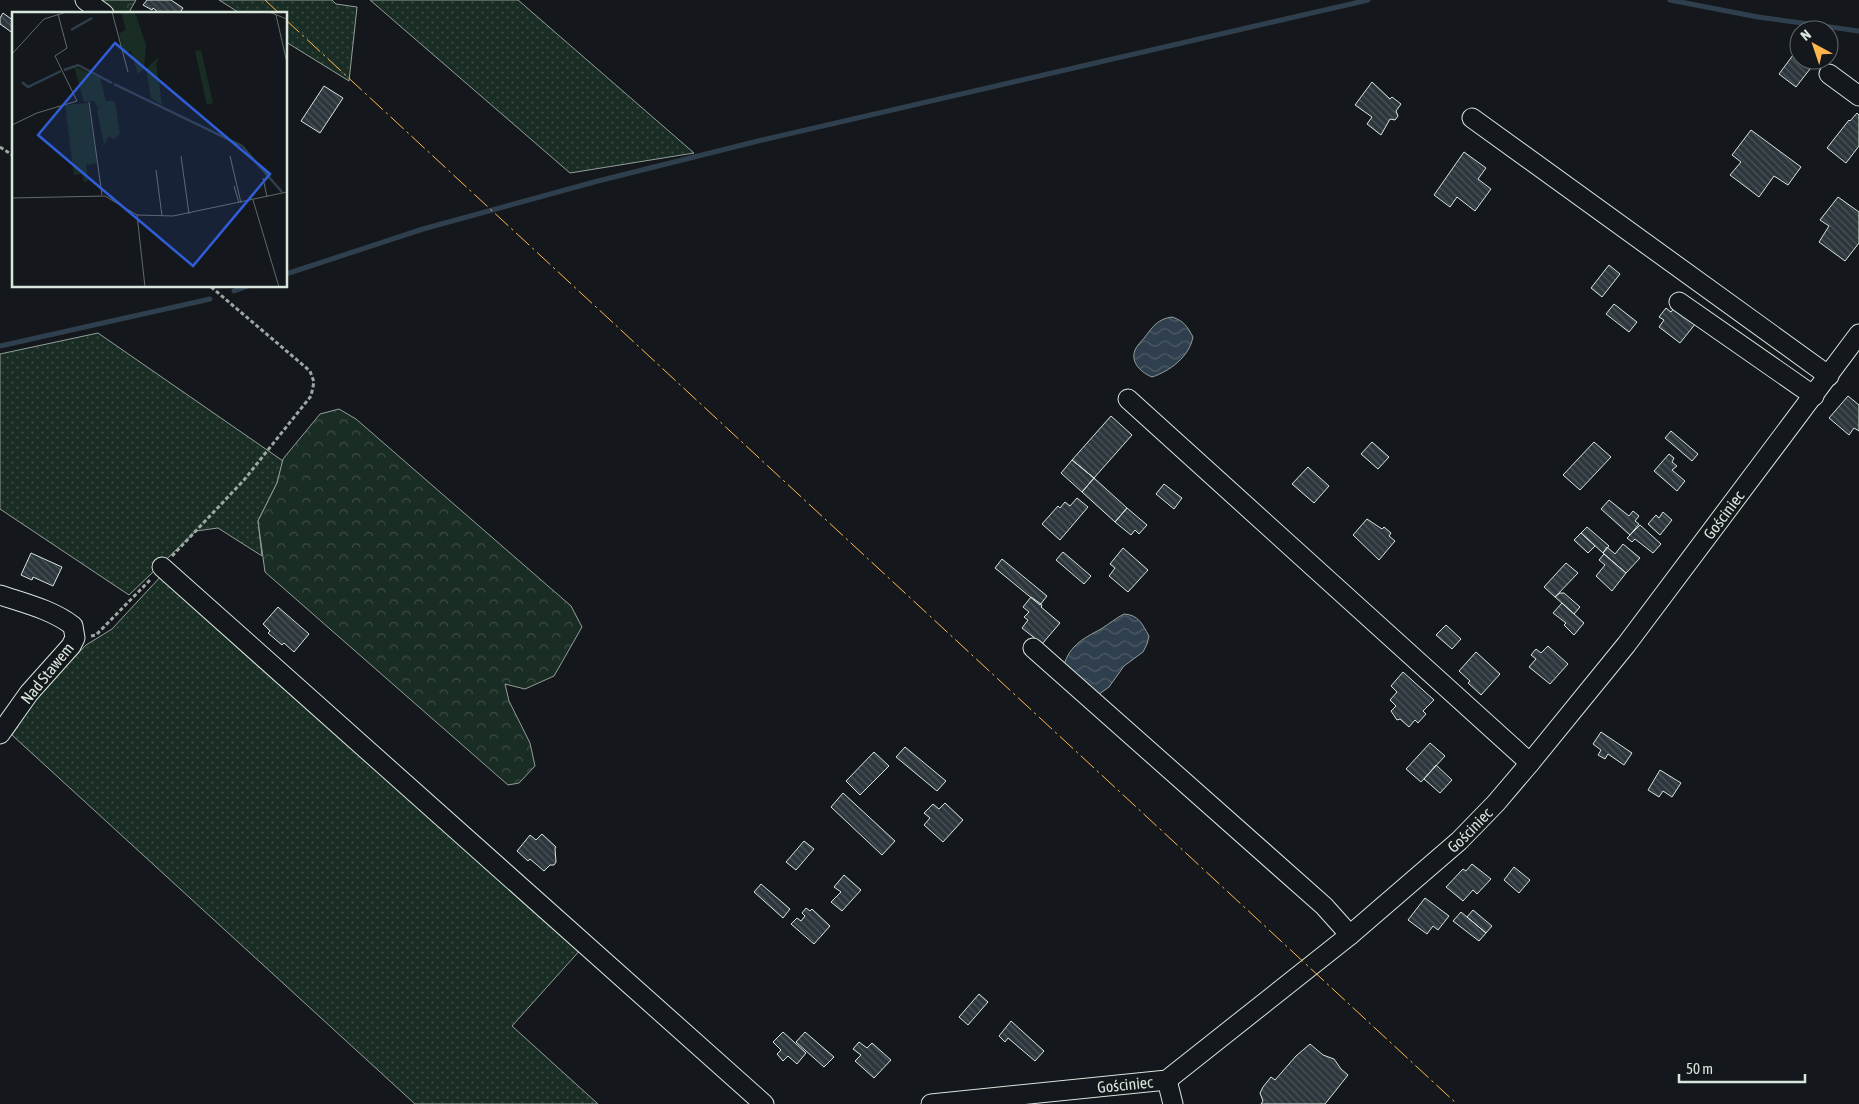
<svg xmlns="http://www.w3.org/2000/svg" width="1859" height="1104" font-family="'Asap Condensed',sans-serif">
  <style>
    .grass { fill: url(#grass-dots); stroke: #939e99 }
    .forest { fill: url(#forest-crowns); stroke: #939e99 }
    .water { fill: url(#water-waves); stroke: #939e99 }
    .lines { fill: none; stroke-linecap: round; stroke-linejoin: round }
    .stream { stroke: #2f3f4d; stroke-width: 5 }
    .building { fill: url(#building-back-hatch); stroke: #d8e6dc }
    .minor-casing { stroke: #d8e6dc; stroke-width: 21 }
    .path { stroke: #9da8a2; stroke-width: 3; stroke-dasharray: 4 2.5; stroke-linecap: butt }
    .minor { stroke: #14181c; stroke-width: 19 }
    .power { stroke: #ffb74d; stroke-width: 1; stroke-dasharray: 18 4 2.5 4; stroke-linecap: butt }
    .labels { text-anchor: middle; dominant-baseline: central; stroke-width: 4; stroke-linejoin: round; paint-order: stroke }
    .street-label { font-size: 16px; fill: #d8e6dc; stroke: #14181c }
    .inset-river { fill: none; stroke: #2f3f4d; stroke-width: 2.5 }
    .inset-road { fill: none; stroke: #626a69; stroke-width: 1 }
    .view { fill: #305dd8; fill-opacity: 0.15; stroke: #305dd8; stroke-width: 2.5 }
    .inset-edge { fill: none; stroke: #d8e6dc; stroke-width: 2.5 }
  </style>
  <defs>
    <pattern id="grass-dots" width="8" height="8" patternUnits="userSpaceOnUse" patternTransform="scale(1.25)"><rect width="8" height="8" fill="#1a2d24"/><path d="M2 2h.1M6 6h.1" fill="none" stroke="#3b4b43" stroke-width="1.8" stroke-linecap="round"/></pattern>
    <pattern id="forest-crowns" width="20" height="18" patternUnits="userSpaceOnUse" patternTransform="scale(1.25)"><rect width="20" height="18" fill="#1a2d24"/><path d="M2 6a3 3 0 1 1 6 0M12 15a3 3 0 1 1 6 0" fill="none" stroke="#3b4b43"/></pattern>
    <pattern id="water-waves" width="16" height="10" patternUnits="userSpaceOnUse" patternTransform="scale(1.25)"><rect width="16" height="10" fill="#2f3f4d"/><path d="M0 5q4-4 8 0t8 0" fill="none" stroke="#4c5b66"/></pattern>
    <pattern id="building-back-hatch" width="6" height="6" patternUnits="userSpaceOnUse" patternTransform="scale(1.25)"><rect width="6" height="6" fill="#2c363c"/><path d="M-1 5l2 2M0 0l6 6M5-1l2 2" fill="none" stroke="#4a5358"/></pattern>
  </defs>
  <rect width="100%" height="100%" fill="#14181c"/>
  <path class="grass" d="M219,0H332L336,4L357,7L349,81L286,42V14H241Z
    M370,0H518L694,153L570,173Z
    M98,333L283,461L277,483L258,521L262,556L218,528L196,531L129,595L0,509V354Z
    M163,574L582,948L512,1026L598,1104H415L12,735L39,694L86,645L112,629Z"/>
  <path class="forest" d="M97,0H136L128,14H115Z
    M339,409L356,419L571,606L582,627L554,676L525,689L505,684L509,701L530,743L535,766L519,783L508,785L265,572L258,521L277,483L283,459L320,414Z"/>
  <path class="water" d="M1172,317C1184,321 1187,326 1193,337C1189,357 1170,371 1152,377C1142,373 1130,363 1135,350C1137,345 1142,341 1145,337C1153,326 1158,319 1172,317Z
    M1124,614C1139,615 1142,624 1149,636L1147,644L1143,652L1124,666L1109,687L1095,697L1063,670C1067,647 1082,639 1101,629C1109,624 1116,618 1124,614Z"/>
  <g class="lines">
    <path class="stream" d="M1670,0L1758,17L1859,31
      M286,274L423,229L598,181L762,140L1368,0
      M234,291L248,286
      M0,346L210,299"/>
  </g>
  <path class="building" d="M147,0H171L183,8L179,14H155L157,11L153,8L152,10L143,5Z
    M3,13L14,21V34L0,24V18Z
    M1799,47V60H1817L1796,87L1779,74Z
    M1372,82L1390,99L1392,97L1401,104L1396,111L1398,116L1395,120L1390,119L1381,135L1367,124L1372,117L1355,105Z
    M324,86L343,98L320,133L301,121Z
    M1857,113L1859,115V146L1846,163L1827,148L1849,120L1850,121Z
    M1751,130L1801,167L1788,185L1774,176L1759,197L1730,175L1741,162L1732,155Z
    M1464,152L1486,168L1478,179L1491,189L1475,211L1457,197L1450,207L1434,195Z
    M1838,197L1859,212V243L1845,261L1819,242L1829,226L1820,220Z
    M1609,265L1620,274L1602,297L1591,288Z
    M1614,304L1637,322L1629,332L1606,314Z
    M1675,307L1696,323L1680,343L1659,327L1664,320L1659,317L1666,308L1671,312Z
    M1848,396L1859,405V431L1854,428L1849,435L1829,418Z
    M1111,416L1132,435L1094,478L1072,460Z
    M1671,431L1698,454L1692,461L1665,438Z
    M1372,442L1389,457L1378,469L1361,454Z
    M1594,442L1611,457L1580,490L1563,475Z
    M1669,454L1674,458L1672,462L1677,466L1672,470L1685,481L1677,491L1654,471Z
    M1072,460L1094,478L1082,492L1061,473Z
    M1308,467L1329,486L1314,503L1292,484Z
    M1094,478L1127,508L1115,522L1082,492Z
    M1164,484L1182,498L1174,509L1156,494Z
    M1077,498L1088,507L1060,540L1042,524L1058,506L1060,508L1065,502L1070,506Z
    M1609,500L1629,516L1633,511L1639,516L1635,521L1639,524L1630,535L1601,509Z
    M1127,508L1147,525L1139,534L1135,530L1131,535L1115,522Z
    M1663,512L1672,520L1660,535L1648,524L1656,515L1659,518Z
    M1367,519L1382,529L1384,527L1391,533L1389,536L1395,541L1379,560L1353,535Z
    M1640,525L1661,544L1653,553L1635,539L1632,542L1627,538Z
    M1587,527L1609,546L1603,553L1581,533Z
    M1581,533L1595,546L1588,553L1574,540Z
    M1623,544L1640,558L1626,573L1603,553L1607,547L1615,554Z
    M1123,548L1148,570L1128,592L1109,576L1115,568L1110,564Z
    M1063,552L1091,576L1084,584L1056,560Z
    M31,553L62,567L53,586L33,577L32,580L21,575Z
    M1604,554L1626,573L1612,591L1596,576L1605,565L1599,560Z
    M1002,559L1047,596L1040,605L995,568Z
    M1566,563L1578,573L1555,597L1544,587Z
    M1560,593H1564L1580,607L1574,614L1555,597Z
    M1031,597L1041,604L1042,606L1041,607L1060,623L1042,644L1022,628L1028,620L1024,617L1029,612L1023,607Z
    M1562,603L1584,623L1574,635L1564,625L1566,623L1553,613Z
    M278,607L309,634L294,652L284,643L282,645L268,633L270,631L263,624Z
    M1446,625L1461,639L1452,649L1436,635Z
    M1548,646L1568,664L1550,684L1529,667L1536,659L1531,655L1536,649L1541,653Z
    M1476,652L1500,674L1481,695L1468,683L1470,681L1459,671Z
    M1403,672L1434,700L1423,711L1426,714L1418,723L1415,720L1409,727L1400,719L1397,720L1391,711L1396,706L1390,700L1397,692L1391,686Z
    M1601,732L1632,753L1624,765L1608,754L1605,759L1598,755L1601,750L1593,744Z
    M1430,743L1445,756L1421,782L1406,769Z
    M905,747L946,781L937,791L896,757Z
    M874,752L889,766L860,795L846,781Z
    M1436,765L1452,780L1440,793L1424,779Z
    M1660,770L1681,783L1672,797L1663,791L1659,797L1648,790Z
    M843,793L895,841L882,855L831,807Z
    M945,803L963,820L943,842L924,825L930,818L924,813L933,804L939,809Z
    M542,834L556,847L555,849L556,862L554,865H550L544,871L530,859L528,861L517,851L530,835L536,840Z
    M804,841L814,849L796,870L786,862Z
    M1472,864L1491,879L1477,894L1473,890L1463,901L1446,887L1463,869L1466,871Z
    M1514,867L1530,880L1519,893L1504,880Z
    M844,875L861,890L842,911L831,902L841,892L834,887Z
    M761,884L790,909L783,918L754,892Z
    M1425,898L1449,916L1438,930L1433,926L1427,934L1408,920Z
    M806,908L810,911L812,909L830,926L814,944L791,924L797,918L801,921L805,916L802,913Z
    M1473,910L1492,926L1486,933L1467,917Z
    M1461,912L1486,933L1479,941L1453,921Z
    M979,994L988,1002L968,1025L959,1017Z
    M1011,1021L1044,1051L1035,1061L1008,1038L1005,1042L999,1036Z
    M783,1032L806,1053L797,1064L788,1056L783,1061L777,1054L781,1050L773,1042Z
    M805,1032L834,1057L824,1067L796,1042Z
    M859,1042L867,1048L872,1043L891,1060L874,1078L855,1061L861,1055L853,1049Z
    M1310,1044L1323,1055L1334,1059L1341,1069L1348,1075L1325,1104H1261L1263,1101L1260,1093L1263,1087L1271,1077L1275,1080L1296,1056Z"/>
  <g class="lines">
    <g class="minor-casing">
      <g id="minor">
        <path d="M85,0L104,14"/>
        <path d="M1829,74L1859,96"/>
        <path d="M1472,118L1829,376"/>
        <path d="M1679,302L1814,396"/>
        <path d="M1128,399L1530,763"/>
        <path d="M162,567L764,1104"/>
        <path d="M0,595C24,603 53,610 73,626L75,638L71,646L29,693L0,734"/>
        <path d="M1033,648L1324,906L1350,935"/>
        <path d="M1167,1080L1173,1104"/>
        <path id="s1" d="M931,1104L1167,1080L1350,935L1459,841L1496,803L1530,763L1626,645L1859,334"/>
      </g>
    </g>
    <path class="path" d="M0,147L14,156
      M172,556L244,480L311,396L314,382L310,371L210,286
      M91,636L96,635L151,579"/>
    <use href="#minor" class="minor"/>
    <path class="power" d="M265,0L280,14
      M286,20L1457,1104"/>
  </g>
  <g class="labels">
    <g class="street-label">
      <text stroke="none"><textPath href="#s1" startOffset="1035">Gościniec</textPath></text>
      <text transform="translate(47 673) rotate(-51)">Nad Stawem</text>
      <text stroke="none"><textPath href="#s1" startOffset="630">Gościniec</textPath></text>
      <text stroke="none"><textPath href="#s1" startOffset="195">Gościniec</textPath></text>
    </g>
  </g>
  <g transform="translate(12 12)">
    <rect width="275" height="275" fill="#14181c"/>
    <path d="M117,0H123L132,57L126,62L119,39ZM147,45L144,52L150,93L139,86L134,57ZM62,54L88,66L94,90L86,96L82,89L72,90ZM76,91L85,151L74,153L76,169L72,170L70,162L62,163L53,93Z" fill="#1a2d24"/>
    <path d="M109,0H117L119,14V39L112,42L107,21L114,18ZM123,0L134,33L132,57L131,55ZM189,38L201,91L195,93L183,39ZM95,89H103L108,122L102,127L97,124L92,133L85,98Z" fill="#1a2d24"/>
    <path class="inset-river" d="M59,18L80,6M52,58L66,53L100,71M10,70L16,75L49,59M102,72L230,134L270,180"/>
    <path class="inset-road" d="M100,0L116,60M257,0L275,7M264,3L275,51M0,42L32,7L55,0M77,90L90,183M0,113L25,101L65,89L43,44L55,36L46,2M169,144L177,202M218,144L229,191M144,158L150,204M251,166L255,185M222,174L227,191M0,186L93,184L125,203L161,204L275,180M241,188L267,275M125,203L133,275"/>
    <path class="view" d="M103,31L258,162L181,254L26,123Z"/>
    <rect width="275" height="275" class="inset-edge"/>
  </g>
  <g transform="translate(1814 45) rotate(320)"><circle r="24" fill="#14181c" stroke="#626a69"/>
  <path d="M0-4L9 19L0 12L-9 19Z" fill="#ffb74d"/>
  <text y="-8" font-size="14" font-weight="bold" text-anchor="middle" fill="#d8e6dc">N</text>
  </g>
  <path d="M1679 1074v8h126v-8" fill="none" stroke="#d8e6dc" stroke-width="2.5"/>
  <text x="1686" y="1074" font-size="15" fill="#d8e6dc" stroke="#14181c" stroke-width="4" paint-order="stroke">50 m</text>
</svg>
